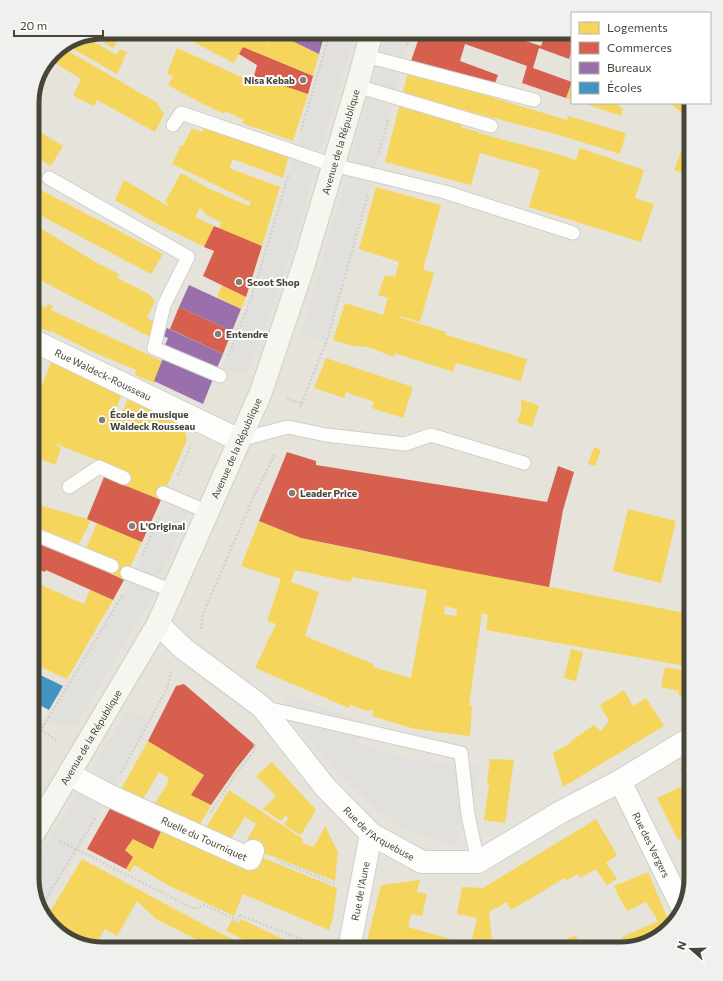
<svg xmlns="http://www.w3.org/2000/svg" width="723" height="981" font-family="Commissioner,sans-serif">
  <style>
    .residential { fill: #e5e3da }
    .education { fill: #eceadc }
    .parking { fill: #e1e0dc }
    .homes { fill: #f6d55c; fill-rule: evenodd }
    .shops { fill: #d6604d }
    .offices { fill: #9970ab }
    .schools { fill: #4393c3 }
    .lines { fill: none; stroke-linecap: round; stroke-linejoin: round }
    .lane-casing { stroke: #d0cfca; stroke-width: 15 }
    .street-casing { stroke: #d0cfca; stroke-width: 24 }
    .secondary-casing { stroke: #d0cfc3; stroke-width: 24 }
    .path { stroke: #d2d1cb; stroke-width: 2.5; stroke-dasharray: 2 2; stroke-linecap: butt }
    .lane { stroke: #fdfdfc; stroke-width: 13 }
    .street { stroke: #fdfdfc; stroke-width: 22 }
    .secondary { stroke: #f6f6f0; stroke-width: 22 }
    .poi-dot { fill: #838177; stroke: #fff; stroke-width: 1.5 }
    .labels { text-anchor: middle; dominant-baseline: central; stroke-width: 4; stroke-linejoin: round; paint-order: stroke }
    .poi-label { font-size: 10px; font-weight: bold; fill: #474438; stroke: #fff; text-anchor: start }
    .street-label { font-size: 10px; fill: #474438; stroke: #fff }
    .rim { fill: none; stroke: #474438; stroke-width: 5 }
  </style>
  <rect width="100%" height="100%" fill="#f2f1ec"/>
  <path class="residential" d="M104,32H572V103H691V878L682,913L655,939L620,949H99L68,939L42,913L32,877V99L39,72L56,50Z"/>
  <path class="education" d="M32,671L63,686L32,738Z"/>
  <path class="parking" d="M387,32H411L373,175L327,340L301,335Z
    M329,37L353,39L283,279L247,374L223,369L250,302Z
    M163,510H190L146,608L76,726L47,722L127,587Z
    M288,694L364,722L359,744L407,759L482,766L455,847L408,831L380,812L338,772L295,726L282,707Z
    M126,713L152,716L77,850L40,908L32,877V869Z"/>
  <path class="homes" d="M104,32H136L132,42L120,36L113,48L94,36Z
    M186,32H249L269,43L275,32L319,54L313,76L243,47L234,63L184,37Z
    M499,32H528L524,41Z
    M87,38L117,55L120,49L127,52L117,74L68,46Z
    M63,48L156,102L164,114L155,132L97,100L94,106L73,96L81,79L55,63Z
    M177,48L250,81L254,76L308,94L293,141L242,123L244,120L225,111L224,114L197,101L168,85L173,76L167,74Z
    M410,64L451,74L448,84L567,120L568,116L626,133L620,154L559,135L447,106L443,119L460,124L462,125L461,127L500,139L546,151L576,160L580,148L644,170L635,198L654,204L641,242L529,207L540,170L480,153L471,185L385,162Z
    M572,83V100L566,98Z
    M583,103H619L618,106L623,109L621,116Z
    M670,103H691V121Z
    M205,126L289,155L283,178L233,159L229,168L280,187L262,246L219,229L221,222L206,215V214L200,208L195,217L214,226L205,247L161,226L115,200L124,180L168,206L169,204L165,202L181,173L210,189L249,206L251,202L172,164L181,145L183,146L192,128L202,132Z
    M38,131L63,146L51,166L32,154V141Z
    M683,147L691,150V176L674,170Z
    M36,178L43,181L39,189L163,254L151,274L32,211V195Z
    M376,187L441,205L423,269L434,273L420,322L399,316V317L446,332V335L527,359L521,381L456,363L453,372L395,353L394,357L368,347L354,346L333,340L345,303L383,315L388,298L378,295L385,275L395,277L399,262L359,249Z
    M40,228L97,263L119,274L117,278L149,294L155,301L147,318L167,328L160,342L32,276V241Z
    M32,285L38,288L32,299Z
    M222,285L246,297L241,309L217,297Z
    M32,301L46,308L48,304L53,306L51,310L162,361L155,382L154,383L135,375L136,370L91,351L51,331L50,332L32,324Z
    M54,355L124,390L113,415L120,417L128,399L179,424L185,431L187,440L161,500L121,484L127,472L54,443L61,448L55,465L32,455V389L39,392Z
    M326,358L413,387L403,418L372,408L374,402L346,392L344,398L314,388Z
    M521,399L539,406L532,427L517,422L521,411Z
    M594,447L601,450L595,466L588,464Z
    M32,503L91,520L79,544L32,526Z
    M628,509L676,521L661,583L613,571Z
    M259,521L301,538L357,550L691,614V667L486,630L488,615L482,613L469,705H472L470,736L415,729L372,716L374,710L368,711L350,705L349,708L255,668L276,624L267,621L281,579L241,566ZM295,570L351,582L352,577L427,590L411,678L373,667V664L305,636L319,592L291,582ZM445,606L457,609L456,616L444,614Z
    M97,523L142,542L124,580L109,573L115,562L86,549Z
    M32,581L84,604L90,590L113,600L67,679L32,663V624L35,618L32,617Z
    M571,649L583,652L576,681L564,678Z
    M665,667L691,672V693L688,692L687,697L678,695L679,691L661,687Z
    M624,690L633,706L646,698L664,726L563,787L553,753L571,743V741L594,725L601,731L609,721L600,705Z
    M148,741L204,775L191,795L211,805L199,826L153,806L168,783H167L169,778L159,772L142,801L121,789Z
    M490,759L514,760L505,823L484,820L489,784L487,783Z
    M691,761V791L680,768Z
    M272,762L316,810L301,835L284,825L288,818L286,815L281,821L263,809L276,796L256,776Z
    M681,787L691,807V834L678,840L657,798Z
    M229,790L303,839L302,843L314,847L325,826L338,852L335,881L244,845L256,824L245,817L230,840L205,829Z
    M596,819L617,855L606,863L617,879L607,885L596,869L580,878L578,874L567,880L565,878L511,910L507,902L489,912L493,949H470L477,918L457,914L462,887L483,888Z
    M162,829L222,859L250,871L256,855L337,888L333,918L329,930L243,894L234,916L168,885L134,865L130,872L126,869L133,857L125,850L133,839L153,849Z
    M82,859L197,921L252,949H215L156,919L137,901L117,936L105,929L95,945L101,949L68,939L46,918Z
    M648,872L670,924L655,939L627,947L622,937L658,921L646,902L627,911L619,897L614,886Z
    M420,880L417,892L427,894L422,916L411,914L408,927L450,939L448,949H365L381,885Z
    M241,919L285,940L280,949H253L254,945L226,931L232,920L239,923Z
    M576,935L580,949H564L560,942Z"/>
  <path class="shops" d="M421,32H498L541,46L546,32H548L572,40V49L569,59L539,48L533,68L572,82L566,98L522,83L527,66L465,44L460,61L498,75L494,86L410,64Z
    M243,47L313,76L308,94L254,76L257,65L239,54Z
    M214,226L262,246L246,297L203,276L214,251L204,247Z
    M179,307L232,331L223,354L170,329Z
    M287,452L316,461V465L547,502L558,466L574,472L563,510L549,587L443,567L301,538L259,521Z
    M104,477L161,500L142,542L87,519Z
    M32,539L54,547L124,580L113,600L46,570L45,572L32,567Z
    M184,684L255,745L236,769L211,805L191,795L204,775L148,741L176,686Z
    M112,805L162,829L153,849L133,839L125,850L133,857L126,869L87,849Z"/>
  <path class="offices" d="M274,32H324L325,33L319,54Z
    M189,285L241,309L232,331L179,307Z
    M167,328L223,354L217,368L165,345L168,338L163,336Z
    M163,358L213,379L203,404L154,381Z"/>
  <path class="schools" d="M32,671L63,686L49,710L32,701Z"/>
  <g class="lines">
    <g class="lane-casing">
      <path id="lane" d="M366,56L534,100
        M357,86L491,126
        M173,125L181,113L333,165L445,192L573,233
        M49,178L188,257L164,305L154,348L220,376
        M239,440L288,427L326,435L405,444L431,435L524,463
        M69,487L99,467L124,478
        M163,493L208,512
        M34,534L112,566
        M127,573L173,591
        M262,707L461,753L468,815L478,862"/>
    </g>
    <g class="street-casing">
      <g id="street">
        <path id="s1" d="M32,340L239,440"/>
        <path id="s2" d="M158,624L184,649L262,707L325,787L371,834L422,862H478L559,813L620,781L691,738"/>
        <path id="s3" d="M69,774L108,795L250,859L253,851"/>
        <path id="s4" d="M620,781L683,909"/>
        <path id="s5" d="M349,949L371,834"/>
      </g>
    </g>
    <g class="secondary-casing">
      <g id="secondary">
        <path id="s6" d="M32,836L158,624L261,392L304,264L357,86L372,32"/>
      </g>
    </g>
    <path class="path" d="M407,45L411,32
      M301,131L330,32
      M379,153L389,118
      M228,356L251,299L289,173
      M287,399L303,404
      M300,407L327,340L368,195
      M178,475L191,445
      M142,556L160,515
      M201,629L203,614L254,496L275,454
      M32,719L45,725
      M41,731L58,741
      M32,745L123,594
      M121,773L167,688L171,672
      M211,812L235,775L254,751L255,743
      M60,841L194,909L205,905L237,920L239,915L322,947
      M277,860L335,884
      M40,909L96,817"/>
    <use href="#lane" class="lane"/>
    <use href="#street" class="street"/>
    <use href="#secondary" class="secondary"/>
  </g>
  <g class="poi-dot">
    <circle cx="303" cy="80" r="4"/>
    <circle cx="239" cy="282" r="4"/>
    <circle cx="218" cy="334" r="4"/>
    <circle cx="102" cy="420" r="4"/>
    <circle cx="292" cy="493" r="4"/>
    <circle cx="132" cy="526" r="4"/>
  </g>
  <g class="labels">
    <g class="poi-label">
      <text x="295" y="80" text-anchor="end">Nisa Kebab</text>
      <text x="247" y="282">Scoot Shop</text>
      <text x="226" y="334">Entendre</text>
      <text x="110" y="414">École de musique<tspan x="110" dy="12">Waldeck Rousseau</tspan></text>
      <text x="300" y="493">Leader Price</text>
      <text x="140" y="526">L'Original</text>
    </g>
    <g class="street-label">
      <text stroke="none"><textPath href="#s6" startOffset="763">Avenue de la République</textPath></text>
      <text stroke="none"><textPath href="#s1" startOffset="79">Rue Waldeck-Rousseau</textPath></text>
      <text stroke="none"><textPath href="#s6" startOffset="439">Avenue de la République</textPath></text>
      <text stroke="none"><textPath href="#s6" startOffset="115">Avenue de la République</textPath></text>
      <text stroke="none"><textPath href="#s2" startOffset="307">Rue de l'Arquebuse</textPath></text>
      <text stroke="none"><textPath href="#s3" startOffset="150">Ruelle du Tourniquet</textPath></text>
      <text stroke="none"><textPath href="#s4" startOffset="71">Rue des Vergers</textPath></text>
      <text stroke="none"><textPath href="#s5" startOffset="59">Rue de l'Aune</textPath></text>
    </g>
  </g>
  <path d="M0 0H723V981H0ZM103 39H620A64 64 0 0 1 684 103V878A64 64 0 0 1 620 942H103A64 64 0 0 1 39 878V103A64 64 0 0 1 103 39Z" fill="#f0f0ef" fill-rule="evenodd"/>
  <path class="rim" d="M103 39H620A64 64 0 0 1 684 103V878A64 64 0 0 1 620 942H103A64 64 0 0 1 39 878V103A64 64 0 0 1 103 39Z"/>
  <rect x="571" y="12" width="140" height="92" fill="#ffffff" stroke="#b5b4af"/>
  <rect x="579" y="22" width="20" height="12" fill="#f6d55c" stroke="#b5b4af"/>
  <text x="607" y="32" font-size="12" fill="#474438">Logements</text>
  <rect x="579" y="42" width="20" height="12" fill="#d6604d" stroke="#b5b4af"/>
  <text x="607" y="52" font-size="12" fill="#474438">Commerces</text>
  <rect x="579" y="62" width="20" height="12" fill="#9970ab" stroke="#b5b4af"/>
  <text x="607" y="72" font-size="12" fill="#474438">Bureaux</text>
  <rect x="579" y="82" width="20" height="12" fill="#4393c3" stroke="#b5b4af"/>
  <text x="607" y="92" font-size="12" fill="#474438">Écoles</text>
  <g transform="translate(691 949) rotate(290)" stroke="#ffffff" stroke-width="3" paint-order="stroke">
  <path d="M0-3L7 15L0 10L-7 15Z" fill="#474438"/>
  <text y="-6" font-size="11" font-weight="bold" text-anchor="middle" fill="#474438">N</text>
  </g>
  <path d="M14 30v6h89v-6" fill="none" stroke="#474438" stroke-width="2"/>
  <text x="20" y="30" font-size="12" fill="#474438" stroke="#ffffff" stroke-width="3" paint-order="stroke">20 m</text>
</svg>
